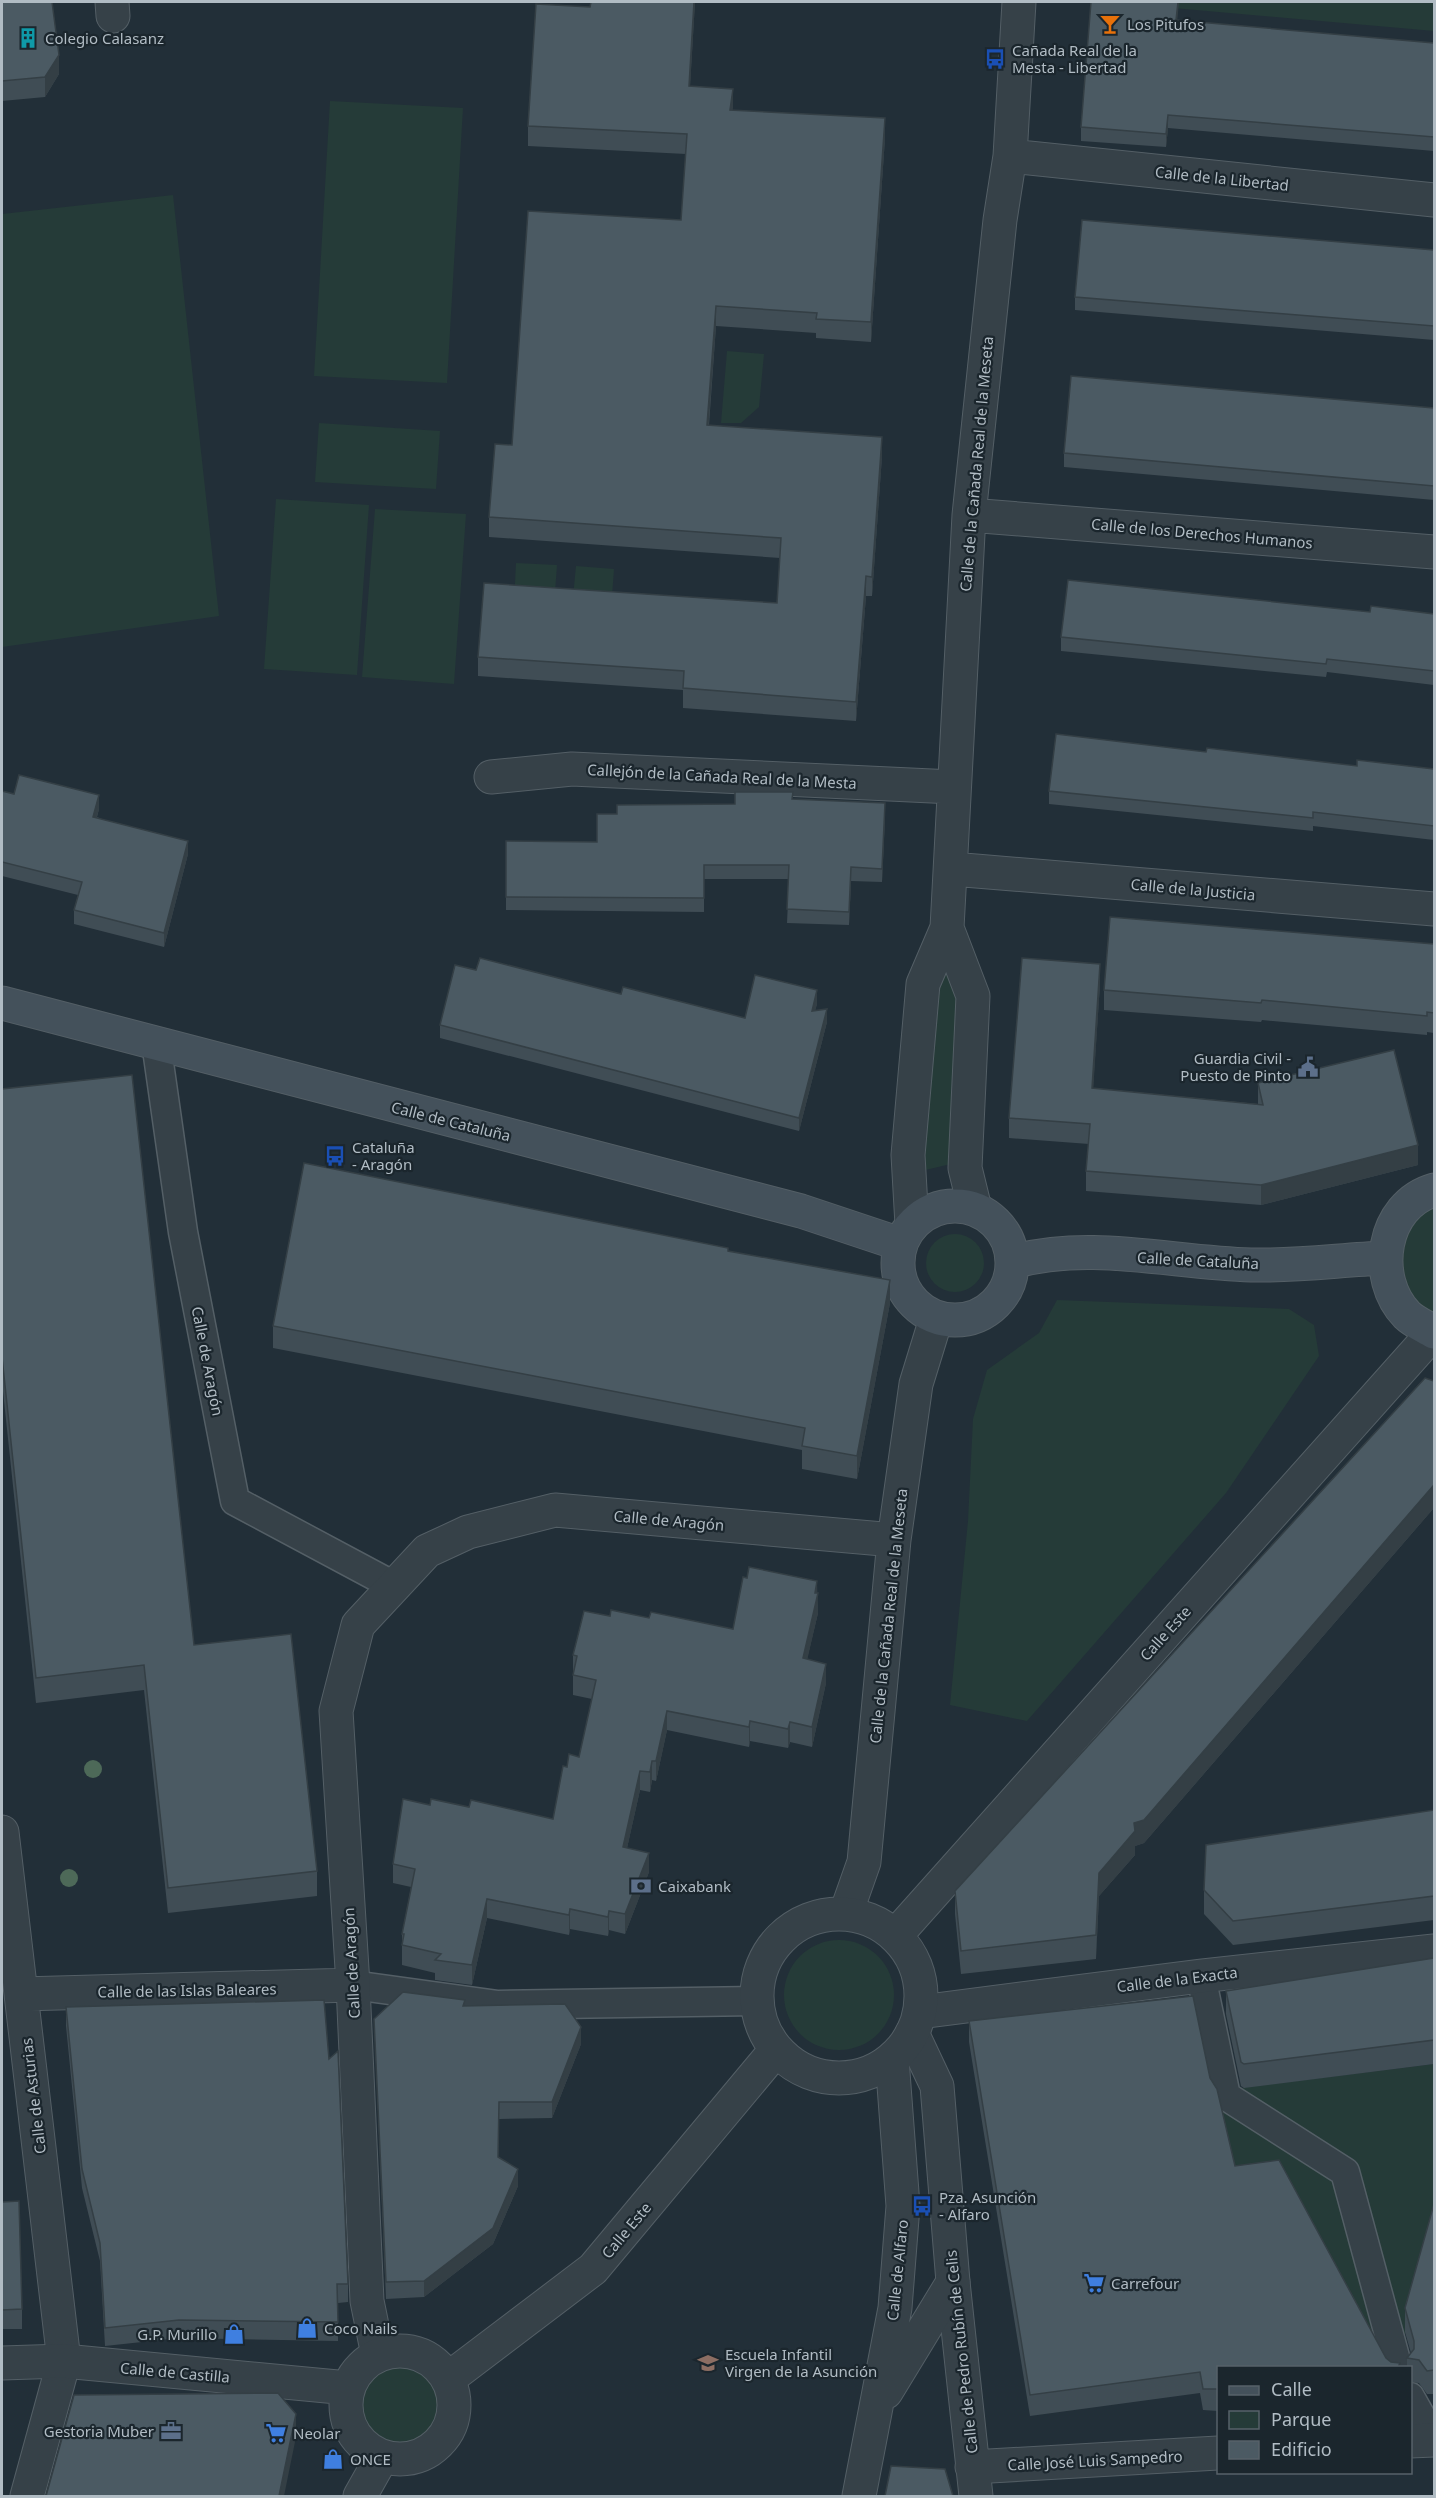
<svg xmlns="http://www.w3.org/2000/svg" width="1436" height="2498" font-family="'Noto Sans',sans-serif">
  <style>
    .green { fill: #253b38 }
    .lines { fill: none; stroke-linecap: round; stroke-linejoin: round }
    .pedestrian-casing { stroke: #545f66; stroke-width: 31 }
    .minor-casing { stroke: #545f66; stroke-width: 35 }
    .tertiary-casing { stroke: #545f66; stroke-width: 35 }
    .secondary-casing { stroke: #545f66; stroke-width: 35 }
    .pedestrian { stroke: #364148; stroke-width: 28 }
    .minor { stroke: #364148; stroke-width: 33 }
    .tertiary { stroke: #364148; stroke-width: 33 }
    .secondary { stroke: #44515b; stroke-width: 33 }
    .tree { fill: #4d6958 }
    .wall { fill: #404d55 }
    .shaded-wall { fill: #343f45 }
    .building { fill: #4b5a63; stroke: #343f45; stroke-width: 1.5 }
    .labels { text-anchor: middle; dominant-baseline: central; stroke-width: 4.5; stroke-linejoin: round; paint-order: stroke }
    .poi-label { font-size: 15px; fill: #b1bcc4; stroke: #1b262d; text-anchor: start }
    .street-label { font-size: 15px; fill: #b1bcc4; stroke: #1b262d }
  </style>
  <rect width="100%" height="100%" fill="#222f38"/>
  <path class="green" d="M1168,2H1434V31L1162,7Z
    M330,101L463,108L447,383L314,376Z
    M173,195L219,616L2,647V214Z
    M727,351L764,354L759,407L741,423H721Z
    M319,423L440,431L436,489L315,482Z
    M276,499L369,505L357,675L264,669Z
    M375,509L466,514L454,684L362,677Z
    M516,563L557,565L554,606L514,603Z
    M576,566L614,569L611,610L572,607Z
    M946,958L957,1005L951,1164L921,1171L934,995Z
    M1434,1202V1317L1417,1305L1404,1289L1398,1248L1405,1229Z
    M926 1263a29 29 0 1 1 58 0a29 29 0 1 1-58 0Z
    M1057,1300L1289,1309L1314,1325L1319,1356L1226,1493L1027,1721L950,1705L968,1521L973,1419L987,1370L1039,1333Z
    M784 1995a55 55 0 1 1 110 0a55 55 0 1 1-110 0Z
    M1434,2064V2228L1403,2341L1374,2353L1235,2187L1214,2095L1231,2089Z
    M361 2404a39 39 0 1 1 78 0a39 39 0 1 1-78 0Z"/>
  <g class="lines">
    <g class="pedestrian-casing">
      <path id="pedestrian" d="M156,1042L183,1232L235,1501L394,1586
        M1201,1976L1226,2096L1345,2172L1398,2368
        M353,1985L498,2005L757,2001
        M1410,2397L1434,2440"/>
    </g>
    <g class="minor-casing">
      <path id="minor" d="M112,2L113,16
        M1010,156L1434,200
        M969,515L1434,552
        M491,777L572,769L953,787
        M952,869L1434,909
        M947,928L973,996L965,1168L975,1209
        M912,1225L908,1155L923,984L947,928L969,515L1000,220L1010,156L1019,2
        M2,1832L64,2361L27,2496
        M846,1913L864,1862L894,1540L916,1384L936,1319
        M21,1994L353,1985
        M920,2012L1201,1976L1434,1951
        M912,2033L937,2086L953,2282L976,2496
        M378,2355L367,2301L353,1985L336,1711L358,1625L427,1551L468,1532L555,1510L894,1540
        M1410,2441L1434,2440
        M972,2467L1218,2453"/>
    </g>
    <g class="tertiary-casing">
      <path id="tertiary" d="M757 1996a82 82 0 1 1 164 0a82 82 0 1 1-164 0Z
        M896,1935L1434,1332
        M346 2405a54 54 0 1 1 108 0a54 54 0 1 1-108 0Z
        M2,2363L64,2361L348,2388
        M448,2379L593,2269L775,2051
        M886,2392L953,2282
        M360,2496L382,2457
        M859,2496L895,2308L903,2206L892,2059"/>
    </g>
    <g class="secondary-casing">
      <path id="secondary" d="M2,1003L801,1211L900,1244
        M1434,1190C1382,1205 1371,1278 1407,1315C1414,1322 1426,1327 1434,1332
        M898 1263a57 57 0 1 1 114 0a57 57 0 1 1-114 0Z
        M1013,1262C1089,1240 1173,1263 1251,1265C1295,1266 1340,1260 1384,1258"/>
    </g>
    <use href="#pedestrian" class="pedestrian"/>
    <use href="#minor" class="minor"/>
    <use href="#tertiary" class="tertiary"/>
    <use href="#secondary" class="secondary"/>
  </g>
  <g class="tree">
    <circle cx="93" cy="1769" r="9"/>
    <circle cx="69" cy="1878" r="9"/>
  </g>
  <path class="wall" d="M2,2L59,74L45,97L2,101Z
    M695,2L690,86L733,110L885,138L871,342L816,338V333L716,326L709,425L882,456L872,596H866L856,721L683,708V690L478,676V657L777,603L780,558L489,537V517L512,445L681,220L686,154L528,146V126L590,7Z
    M1177,21L1434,43V151L1168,128L1166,147L1081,141V127Z
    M1434,250V340L1075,310V297Z
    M1434,408V500L1064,467V453Z
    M1370,612L1434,614V685L1327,672L1326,677L1061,651V637Z
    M1206,752L1357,766L1434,769V840L1313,826V831L1049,804V791Z
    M2,791L14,794L99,809L97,817L188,854L164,947L74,924V910L78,895L2,876Z
    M793,799L885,817L882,882L851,881L849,925L787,923L789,879H704V912L506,910V841L597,842L617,814Z
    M1434,944V1033L1427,1032V1035L1262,1020L1261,1022L1104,1010V990Z
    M476,970L621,994L745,1018L817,1004L815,1010L827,1022L799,1131L440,1038V1025Z
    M1100,984L1093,1088L1258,1104V1083L1418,1165L1261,1205L1086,1191V1171L1089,1144L1009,1138V1118Z
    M2,1089L194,1645L317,1871V1896L168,1913L144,1690L36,1703L2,1382Z
    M728,1251L890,1303L857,1479L802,1469V1450L273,1348V1326Z
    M1434,1381V1517L1433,1509L1144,1843L1135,1846V1855L1099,1896L1096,1959L961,1974L955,1914V1891Z
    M817,1593L818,1613L807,1659L826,1683L812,1747L790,1742L788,1748L750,1741L749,1747L667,1730L656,1781L652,1780L650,1792L640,1790L627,1848L649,1872L625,1934L609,1930L608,1936L570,1929L569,1935L487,1918L472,1985L435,1980V1973L402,1965V1934L411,1887L393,1883V1864L430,1805L469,1807L553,1819L567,1767L579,1757L592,1699L573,1695V1655L610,1616L649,1618L733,1629Z
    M1434,1810V1920L1233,1945L1204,1914V1890Z
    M1434,1958V2064L1244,2088L1241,2086L1226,2014V1991Z
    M465,2006L581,2044L552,2118L499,2119L498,2157L518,2186L493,2244L424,2297L386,2299L374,2019Z
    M66,2007L348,2284V2302L338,2303V2341L179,2338L105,2346L100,2261L82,2188L66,2026Z
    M969,2021L1210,2078L1235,2166L1386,2358L1391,2362L1400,2367H1218V2411L1203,2410L1200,2393L1030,2416L969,2042Z
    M2,2202L22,2309V2329H2Z
    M1434,2204V2394H1427L1419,2383L1410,2382V2367H1407V2358L1411,2353L1405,2332V2308Z"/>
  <path class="shaded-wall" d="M694,2H695L689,105V86Z
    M1178,2H1179L1176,34V20Z
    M59,55V74L45,97V77Z
    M733,89V108L730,130V110Z
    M1168,115V128L1166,147V134Z
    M885,118V138L871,342V322Z
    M716,306V326L707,445V425Z
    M882,437V456L872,596V577Z
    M866,576V596L856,721V702Z
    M99,795V809L93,830V817Z
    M885,803V817L882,882V869Z
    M188,841V854L164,947V933Z
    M851,867V881L849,925V912Z
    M1100,964V984L1092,1108V1088Z
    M817,990V1004L812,1024V1011Z
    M827,1009V1022L799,1131V1118Z
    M1418,1145V1165L1261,1205V1185Z
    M890,1280V1303L857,1479V1456Z
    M1433,1486V1509L1144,1843L1135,1846V1855L1099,1896L1096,1959L1099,1873L1134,1823Z
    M817,1581L818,1613L803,1678V1658Z
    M826,1664V1683L812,1747V1727Z
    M667,1711V1730L656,1781V1761Z
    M750,1721V1741L749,1747V1727Z
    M790,1722V1742L788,1748V1729Z
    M652,1761V1780L650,1792V1772Z
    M640,1771V1790L623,1866V1847Z
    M649,1853V1872L625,1934V1914Z
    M487,1899V1918L472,1985V1965Z
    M570,1909V1929L569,1935V1915Z
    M609,1911V1930L608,1936V1917Z
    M581,2027V2044L552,2118V2102Z
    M518,2169V2186L493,2244L424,2297V2281Z
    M296,2414V2437L284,2496H279Z"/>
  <path class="building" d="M2,2H52L59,55L45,77L2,81Z
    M591,2H694L689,86L733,89L730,110L885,118L871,322L816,319L817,313L716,306L707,425L882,437L872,577L866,576L856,702L683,688L684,671L478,657L484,583L777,603L781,538L489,517L495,444L512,445L528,211L681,220L687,134L528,126L536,4L590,7Z
    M1091,2H1178L1176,20L1434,43V137L1168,115L1166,134L1081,127Z
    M1082,220L1434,250V326L1075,297Z
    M1071,376L1434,408V486L1064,453Z
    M1068,580L1370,612L1371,606L1434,614V671L1327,659L1326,664L1061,637Z
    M1056,734L1206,752L1207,748L1357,766V760L1434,769V826L1313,812V818L1049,791Z
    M19,775L99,795L93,817L188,841L164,933L74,910L82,882L2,862V791L14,794Z
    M735,792H793L792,799L885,803L882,869L851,867L849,912L787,909L789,865H704V898L506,897V841L597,842V814H617V805L735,804Z
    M1110,917L1434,944V1013L1427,1012V1016L1262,1000L1261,1003L1104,990Z
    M480,958L621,994L623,987L745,1018L755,975L817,990L812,1011L827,1009L799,1118L440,1025L455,965L476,970Z
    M1022,958L1100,964L1092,1088L1263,1105L1258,1083L1394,1050L1418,1145L1261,1185L1086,1171L1090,1124L1009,1118Z
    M132,1075L194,1645L291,1634L317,1871L168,1888L144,1665L36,1678L2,1357V1089Z
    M304,1163L728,1248V1251L890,1280L857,1456L802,1446L805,1428L273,1326Z
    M1425,1378L1434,1381V1494L1433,1486L1144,1820L1134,1823L1135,1831L1099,1873L1096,1935L961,1951L955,1891Z
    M749,1567L817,1581L815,1593H818L803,1658L826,1664L812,1727L790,1722L788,1729L750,1721L749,1727L667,1711L656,1761H652L650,1772L640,1771L623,1847L649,1853L625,1914L609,1911L608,1917L570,1909L569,1915L487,1899L472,1965L435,1960L441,1954L402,1945L404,1934H402L415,1869L393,1864L403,1799L430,1805L431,1799L469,1807L471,1800L553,1819L563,1766L567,1767L569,1754L579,1757L596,1680L573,1675L577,1656L573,1655L584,1611L610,1616L611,1610L649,1618L651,1612L733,1629L743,1577L747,1578Z
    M1434,1810V1896L1233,1921L1204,1890L1206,1845Z
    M1434,1958V2040L1244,2064L1241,2062L1226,1991Z
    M403,1992L465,2000L463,2006L565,2004L581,2027L552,2102H499L498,2157L518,2169L493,2228L424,2281L386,2282L374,2019Z
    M1193,1996L1210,2078L1217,2089L1235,2166L1279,2160L1386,2358L1391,2362L1400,2363L1398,2367H1218V2389H1203L1200,2372L1030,2395L969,2021Z
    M324,2000L329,2059L338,2051L348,2284H337L338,2322L179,2320L105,2328L100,2243L82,2169L66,2007Z
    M19,2201L22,2309L2,2310V2202Z
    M1434,2204V2370L1427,2371L1419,2360L1407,2358L1414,2349V2341L1405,2308Z
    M278,2393L296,2414L279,2496H46L74,2395Z
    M891,2466L945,2469L953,2496H885Z"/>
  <defs>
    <g id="bar-bare" transform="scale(1.62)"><path d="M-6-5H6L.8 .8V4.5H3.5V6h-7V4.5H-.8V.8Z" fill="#e8710a" stroke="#1b262d" stroke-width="2.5" paint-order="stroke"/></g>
    <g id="building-bare" transform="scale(1.62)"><path d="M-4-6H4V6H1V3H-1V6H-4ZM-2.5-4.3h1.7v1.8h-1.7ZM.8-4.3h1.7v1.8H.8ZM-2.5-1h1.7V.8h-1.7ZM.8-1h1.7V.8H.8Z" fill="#0f9aa8" stroke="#1b262d" stroke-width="2.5" paint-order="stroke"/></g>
    <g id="bus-bare" transform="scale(1.62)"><path d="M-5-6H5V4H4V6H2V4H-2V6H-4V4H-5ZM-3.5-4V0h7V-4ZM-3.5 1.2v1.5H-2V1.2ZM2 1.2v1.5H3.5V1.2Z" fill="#1a4fb4" stroke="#1b262d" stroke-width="2.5" paint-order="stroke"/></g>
    <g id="civic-bare" transform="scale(1.62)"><path d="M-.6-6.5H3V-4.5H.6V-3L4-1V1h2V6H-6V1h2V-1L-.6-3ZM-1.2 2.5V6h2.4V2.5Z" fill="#5c6f8a" stroke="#1b262d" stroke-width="2.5" paint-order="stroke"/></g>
    <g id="bank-bare" transform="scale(1.62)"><path d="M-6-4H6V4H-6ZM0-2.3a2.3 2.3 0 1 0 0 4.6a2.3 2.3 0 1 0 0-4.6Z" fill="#5c6f8a" stroke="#1b262d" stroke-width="2.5" paint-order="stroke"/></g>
    <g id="supermarket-bare" transform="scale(1.62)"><path d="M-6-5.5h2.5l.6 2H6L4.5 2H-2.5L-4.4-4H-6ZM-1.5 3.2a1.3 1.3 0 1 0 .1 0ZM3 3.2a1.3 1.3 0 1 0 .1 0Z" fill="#3f7fe0" stroke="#1b262d" stroke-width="2.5" paint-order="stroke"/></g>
    <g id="shop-bare" transform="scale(1.62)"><path d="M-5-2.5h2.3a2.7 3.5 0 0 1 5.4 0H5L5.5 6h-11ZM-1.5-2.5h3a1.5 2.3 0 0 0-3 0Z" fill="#3f7fe0" stroke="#1b262d" stroke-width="2.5" paint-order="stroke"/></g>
    <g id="school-bare" transform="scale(1.62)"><path d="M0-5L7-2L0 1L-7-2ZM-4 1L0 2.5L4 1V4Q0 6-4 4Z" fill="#8d6e63" stroke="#1b262d" stroke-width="2.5" paint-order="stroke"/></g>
    <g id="office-bare" transform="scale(1.62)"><path d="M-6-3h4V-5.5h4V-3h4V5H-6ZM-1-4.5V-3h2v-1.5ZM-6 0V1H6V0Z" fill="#5c6f8a" stroke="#1b262d" stroke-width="2.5" paint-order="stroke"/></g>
  </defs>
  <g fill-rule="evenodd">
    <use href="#bar-bare" x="1110" y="24"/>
    <use href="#building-bare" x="28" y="38"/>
    <use href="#bus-bare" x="995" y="59"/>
    <use href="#civic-bare" x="1308" y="1067"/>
    <use href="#bus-bare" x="335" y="1156"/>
    <use href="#bank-bare" x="641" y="1886"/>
    <use href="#bus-bare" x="922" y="2206"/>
    <use href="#supermarket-bare" x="1094" y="2283"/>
    <use href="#shop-bare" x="307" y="2328"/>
    <use href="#shop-bare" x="234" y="2334"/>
    <use href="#school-bare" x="708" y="2363"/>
    <use href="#office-bare" x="171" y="2431"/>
    <use href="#supermarket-bare" x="276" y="2433"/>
    <use href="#shop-bare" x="333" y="2459"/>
  </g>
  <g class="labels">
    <g class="poi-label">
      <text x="1127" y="24">Los Pitufos</text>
      <text x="45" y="38">Colegio Calasanz</text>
      <text x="1012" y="50">Cañada Real de la<tspan x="1012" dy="17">Mesta - Libertad</tspan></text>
      <text x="1291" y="1058" text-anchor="end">Guardia Civil -<tspan x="1291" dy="17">Puesto de Pinto</tspan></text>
      <text x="352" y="1147">Cataluña<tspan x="352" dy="17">- Aragón</tspan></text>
      <text x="658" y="1886">Caixabank</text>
      <text x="939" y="2197">Pza. Asunción<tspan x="939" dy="17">- Alfaro</tspan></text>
      <text x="1111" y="2283">Carrefour</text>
      <text x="324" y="2328">Coco Nails</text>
      <text x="217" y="2334" text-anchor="end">G.P. Murillo</text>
      <text x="725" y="2354">Escuela Infantil<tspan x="725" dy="17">Virgen de la Asunción</tspan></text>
      <text x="154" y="2431" text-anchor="end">Gestoria Muber</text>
      <text x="293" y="2433">Neolar</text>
      <text x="350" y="2459">ONCE</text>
    </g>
    <g class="street-label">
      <text transform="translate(1222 178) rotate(6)">Calle de la Libertad</text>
      <text transform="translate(976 464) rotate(-85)">Calle de la Cañada Real de la Meseta</text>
      <text transform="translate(1202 533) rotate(5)">Calle de los Derechos Humanos</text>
      <text transform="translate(722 776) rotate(3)">Callejón de la Cañada Real de la Mesta</text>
      <text transform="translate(1193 889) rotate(5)">Calle de la Justicia</text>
      <text transform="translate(451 1121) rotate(14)">Calle de Cataluña</text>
      <text transform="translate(1198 1260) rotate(3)">Calle de Cataluña</text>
      <text transform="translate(208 1361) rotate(79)">Calle de Aragón</text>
      <text transform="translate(669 1520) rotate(5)">Calle de Aragón</text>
      <text transform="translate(888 1616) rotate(-84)">Calle de la Cañada Real de la Meseta</text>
      <text transform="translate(1165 1633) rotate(-48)">Calle Este</text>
      <text transform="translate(351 1963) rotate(-93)">Calle de Aragón</text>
      <text transform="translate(1177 1979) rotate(-7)">Calle de la Exacta</text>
      <text transform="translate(187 1990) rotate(-1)">Calle de las Islas Baleares</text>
      <text transform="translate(33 2096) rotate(-97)">Calle de Asturias</text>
      <text transform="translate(626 2230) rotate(-50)">Calle Este</text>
      <text transform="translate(897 2270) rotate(-84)">Calle de Alfaro</text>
      <text transform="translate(961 2352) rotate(-96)">Calle de Pedro Rubín de Celis</text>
      <text transform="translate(175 2372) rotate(5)">Calle de Castilla</text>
      <text transform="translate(1095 2460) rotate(-3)">Calle José Luis Sampedro</text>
    </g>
  </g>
  <rect width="1436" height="2498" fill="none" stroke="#b1bcc4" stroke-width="6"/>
  <rect x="1217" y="2366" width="195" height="108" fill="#1b262d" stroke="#576269" stroke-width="1.5"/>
  <rect x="1229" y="2386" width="30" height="9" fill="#44515b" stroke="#576269" stroke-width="1.5"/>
  <text x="1271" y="2396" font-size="18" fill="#b1bcc4">Calle</text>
  <rect x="1229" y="2411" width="30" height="18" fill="#253b38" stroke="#576269" stroke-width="1.5"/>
  <text x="1271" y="2426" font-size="18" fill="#b1bcc4">Parque</text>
  <rect x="1229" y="2441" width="30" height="18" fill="#4b5a63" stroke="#576269" stroke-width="1.5"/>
  <text x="1271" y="2456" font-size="18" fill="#b1bcc4">Edificio</text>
</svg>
